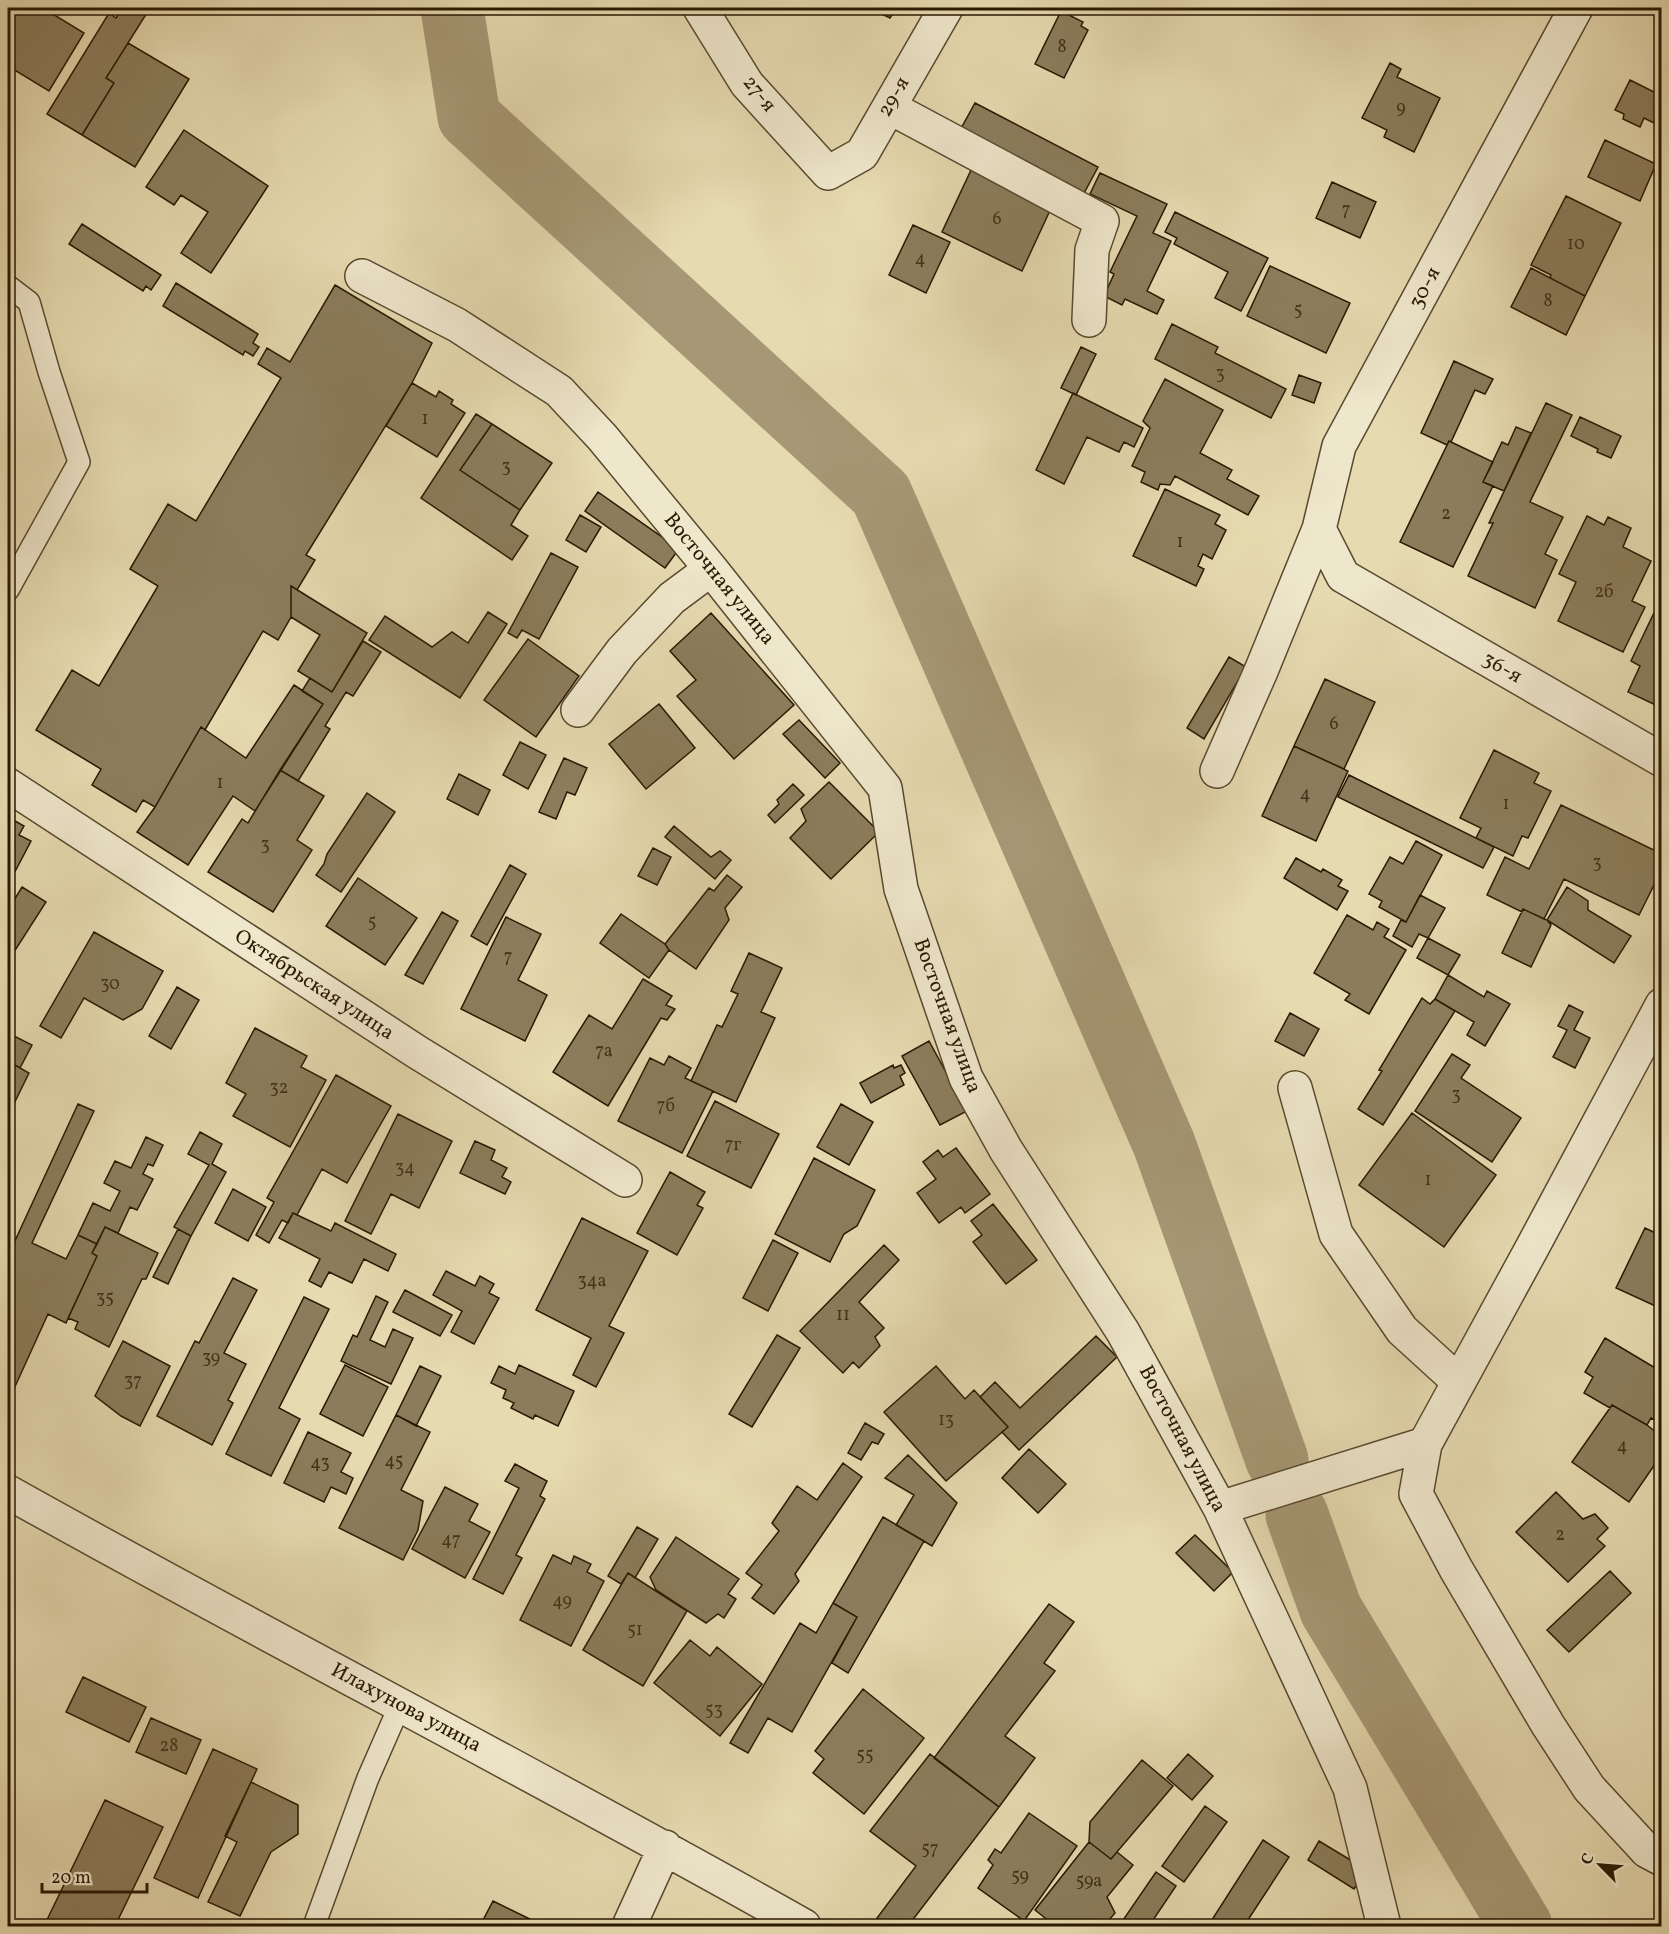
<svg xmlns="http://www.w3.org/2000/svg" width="1669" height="1934" font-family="Vollkorn,serif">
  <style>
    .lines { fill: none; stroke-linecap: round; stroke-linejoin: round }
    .river { stroke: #a69875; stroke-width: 63 }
    .building { fill: #8b7d5c; stroke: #291902; stroke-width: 1.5 }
    .service-casing { stroke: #58492e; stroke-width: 24 }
    .minor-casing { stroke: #58492e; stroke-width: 36 }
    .service { stroke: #efe7cc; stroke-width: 21 }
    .minor { stroke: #efe7cc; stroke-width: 33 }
    .labels { text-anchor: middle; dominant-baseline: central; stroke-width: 6; stroke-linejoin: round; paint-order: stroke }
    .number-label { font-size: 18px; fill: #423218 }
    .street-label { font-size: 21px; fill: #291902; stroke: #efe7cc }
  </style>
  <rect width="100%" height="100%" fill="#e6dab0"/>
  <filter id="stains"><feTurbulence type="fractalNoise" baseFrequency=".00333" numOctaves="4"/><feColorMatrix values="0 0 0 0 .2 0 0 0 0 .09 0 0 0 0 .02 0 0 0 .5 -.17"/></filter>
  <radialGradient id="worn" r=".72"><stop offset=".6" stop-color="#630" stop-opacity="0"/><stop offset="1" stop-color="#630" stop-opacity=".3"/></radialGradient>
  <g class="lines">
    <path class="river" d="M452,8L469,117L881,494L1164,1144L1277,1460
      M1297,1515L1331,1610L1521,1926"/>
  </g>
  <path class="building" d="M8,8H43L84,33L49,91L8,66Z
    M123,8H150L106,78L114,83L82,135L47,114L109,13L116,18Z
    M869,8H896L890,18Z
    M1061,11L1083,22L1081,26L1088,30L1064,78L1035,64Z
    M128,43L189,79L135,167L82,135L114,83L106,78Z
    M1390,63L1401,69L1397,77L1440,98L1414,152L1384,137L1387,130L1362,118Z
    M1630,80L1662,96V127L1644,118L1640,127L1623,119L1624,114L1615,110Z
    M975,103L1098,167L1082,197L959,132Z
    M184,130L268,186L211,273L181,253L208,212L181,195L174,205L146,187Z
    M1605,140L1656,164L1640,201L1588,177Z
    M972,168L1052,206L1022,271L942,232Z
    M1100,173L1167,204L1153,233L1171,241L1147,291L1164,300L1157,314L1125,299L1122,305L1104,296L1114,274L1110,272L1137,216L1090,194Z
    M1332,182L1376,202L1360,238L1316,218Z
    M1566,196L1621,223L1585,296L1550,278L1551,275L1531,265Z
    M1175,212L1268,258L1241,311L1215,298L1228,272L1174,244L1177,238L1165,232Z
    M82,224L161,275L151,290L146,286L143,291L69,244Z
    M913,225L950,242L926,293L889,275Z
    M1270,266L1350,303L1326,353L1247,316Z
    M1531,268L1585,296L1566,335L1511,307Z
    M176,283L258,334L253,343L259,347L253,356L245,351L243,355L163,306Z
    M335,285L432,343L412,383L306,555L315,560L297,590L291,586V617L278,640L263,631L205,730L201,727L155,807L143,800L136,812L92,785L101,769L36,730L72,670L99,686L158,586L130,569L168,504L196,521L281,378L258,364L267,348L290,362Z
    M1172,324L1218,347L1215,353L1286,389L1271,418L1155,359Z
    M1081,347L1096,354L1076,395L1061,388Z
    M1454,361L1493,379L1485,394L1475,390L1451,442L1449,441L1447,445L1421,433Z
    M1299,375L1321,383L1314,403L1292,395Z
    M1165,379L1223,410L1200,453L1232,470L1227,479L1259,496L1248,515L1175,476L1170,485L1160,484L1158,490L1141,482L1145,472L1132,466L1150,428L1143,421Z
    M412,383L436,397L439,391L453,400L451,404L465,413L437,457L386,426Z
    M1073,393L1143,428L1134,447L1124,442L1119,452L1087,437L1064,484L1036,470Z
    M1546,403L1572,415L1530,502L1563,517L1545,554L1557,560L1535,608L1468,576L1493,523H1489Z
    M476,414L492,424L460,470L520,510L511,525L528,536L512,560L421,498Z
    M1580,417L1621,436L1611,458L1597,452L1598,449L1571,436Z
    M492,424L552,463L520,510L460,470Z
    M1516,427L1531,433L1504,491L1483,482L1502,442L1508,445Z
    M1449,441L1493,462L1483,482L1493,486L1453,567L1400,542Z
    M1165,489L1220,515L1215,524L1226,530L1212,559L1203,554L1198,566L1204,569L1196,586L1133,556Z
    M598,492L679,549L665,568L585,511Z
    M580,515L601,527L586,552L566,540Z
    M1587,516L1604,525L1608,517L1631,528L1623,547L1651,561L1632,601L1645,607L1623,652L1558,621L1576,582L1559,574Z
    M551,553L578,567L539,639L522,630L517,638L508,633Z
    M291,586L367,633L332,692L298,671L320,635L291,617Z
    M1662,596V708L1628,692L1640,666L1631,661Z
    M488,612L507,624L460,698L369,640L385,616L432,647L452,632L468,643Z
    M711,613L794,705L734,759L677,696L696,680L670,651Z
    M528,639L579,676L536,737L484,700Z
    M363,641L381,652L353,696L346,692L325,726L330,729L298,781L280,770L323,704L302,691L310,678L332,692Z
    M1229,657L1246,667L1204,739L1187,728Z
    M1325,679L1375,702L1344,769L1294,746Z
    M294,685L323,704L255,811L233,796L188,865L137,832L155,807L201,727L246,758Z
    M659,704L695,748L646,789L609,744Z
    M799,720L840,763L825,778L783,734Z
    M520,742L546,755L528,789L503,775Z
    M1294,746L1348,771L1316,841L1262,816Z
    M1494,750L1539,773L1534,783L1551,791L1528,838L1522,836L1513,856L1476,838L1481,828L1460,818Z
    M564,758L587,768L575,795L567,792L556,819L539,812Z
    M280,770L324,796L297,840L312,850L273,912L208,872L242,819L248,823Z
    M459,774L490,790L478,815L447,799Z
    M1349,775L1494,847L1483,868L1338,797Z
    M829,782L879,832L831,879L790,838L806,821L801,809Z
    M793,784L804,795L775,823L768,815L779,804L777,800Z
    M367,793L395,812L341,892L316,875L324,864L327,854Z
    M1561,805L1662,854V869L1639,915L1564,879L1544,919L1523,909L1522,912L1487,895L1505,857L1529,869Z
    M8,817L24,826L19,835L31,841L8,885Z
    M674,826L711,857L720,851L731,860L715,879L665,837Z
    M1416,841L1442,855L1406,922L1379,907L1382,901L1369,894L1390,857L1403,864Z
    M653,848L671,857L657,885L638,876Z
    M1296,858L1321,872L1323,869L1342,880L1338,886L1348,891L1337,910L1284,878Z
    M510,865L526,874L487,945L471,936Z
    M727,875L742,887L725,908L729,920L696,969L669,950L665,944L709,888L714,891Z
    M358,878L417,918L385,965L326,926Z
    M22,887L46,902L14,952L8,948V910Z
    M1567,887L1588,901V910L1631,936L1614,963L1547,920Z
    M1420,895L1445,908L1428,938L1419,934L1412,947L1393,936L1401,920L1406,922Z
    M1523,909L1547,920L1551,925L1531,967L1502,953Z
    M442,912L458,921L423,984L405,975Z
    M621,914L665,944L669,950L649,978L600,943Z
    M1347,915L1373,930L1377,922L1389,929L1384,937L1406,950L1369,1014L1345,1000L1350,994L1314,973Z
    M506,917L541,934L518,980L547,995L525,1041L461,1009Z
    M94,932L163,971L142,1009L123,1020L84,998L61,1038L40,1026Z
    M1428,938L1460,955L1448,975L1417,958Z
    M749,953L782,968L761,1012L775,1018L736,1102L691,1081L717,1025L722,1027L738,994L731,991Z
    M1448,975L1484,997L1487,991L1510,1004L1485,1046L1467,1035L1474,1022L1435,999Z
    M643,979L672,996L666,1005L675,1009L667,1020L661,1018L608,1106L553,1072L589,1015L612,1029Z
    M177,987L199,1000L171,1049L149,1036Z
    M1422,998L1430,1004L1435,999L1455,1011L1383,1125L1358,1109L1382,1071L1379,1070Z
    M1569,1005L1583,1012L1574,1030L1590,1038L1575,1068L1553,1057L1567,1030L1558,1026Z
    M1290,1013L1319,1029L1304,1056L1275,1041Z
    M255,1028L307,1056L301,1067L326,1080L290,1147L233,1116L246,1094L226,1083Z
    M8,1033L32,1045L20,1068L8,1061Z
    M929,1041L967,1111L940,1125L902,1056Z
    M1452,1054L1470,1065L1461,1078L1521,1118L1492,1162L1415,1111Z
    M669,1056L691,1068L685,1078L713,1091L682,1153L618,1121L650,1058L664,1065Z
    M8,1061L29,1073L8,1116Z
    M893,1065L894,1068L901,1065L905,1073L900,1076L904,1085L871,1103L860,1083Z
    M336,1075L391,1106L347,1183L322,1169L297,1215L293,1213L288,1223L282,1220L269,1243L256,1235L274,1202L267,1198Z
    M715,1101L779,1134L751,1188L687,1156Z
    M78,1104L94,1111L32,1243L66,1259L78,1235L97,1244L92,1253L97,1256L66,1323L48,1314L8,1402V1256Z
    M841,1104L873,1122L849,1165L817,1147Z
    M1412,1113L1496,1175L1444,1247L1359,1185Z
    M398,1114L452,1141L419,1208L391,1194L371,1234L345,1221Z
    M200,1132L222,1144L212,1164L226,1172L191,1236L174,1227L209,1165L188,1154Z
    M146,1137L163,1145L153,1166L148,1164L143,1174L153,1179L137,1210L130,1207L118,1233L105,1227L97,1244L78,1235L93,1203L110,1211L120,1191L104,1183L115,1161L131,1168Z
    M475,1141L495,1150L491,1160L507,1168L502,1177L511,1182L505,1194L460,1173Z
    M956,1148L990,1194L965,1213L961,1207L939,1223L917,1193L936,1179L923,1162L938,1150L943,1157Z
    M814,1158L875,1190L857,1226L844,1234L830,1262L775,1234Z
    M670,1172L705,1192L697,1205L703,1208L677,1255L637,1233Z
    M233,1189L266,1207L248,1241L215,1223Z
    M993,1204L1037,1260L1006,1284L973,1242L982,1235L971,1221Z
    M293,1213L331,1231L335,1223L396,1254L388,1271L364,1259L352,1283L329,1272L321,1287L309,1281L320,1259L279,1238Z
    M582,1218L648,1251L609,1326L624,1333L596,1387L573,1375L591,1338L536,1310Z
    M105,1227L158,1253L146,1279H142L109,1347L75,1329L78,1322L68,1318L97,1256L92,1253Z
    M1645,1228L1662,1236V1309L1616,1288Z
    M178,1229L191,1236L168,1284L153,1277Z
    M773,1240L798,1253L768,1311L743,1298Z
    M884,1245L899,1260L859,1302L884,1328L875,1337L880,1346L859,1368L853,1362L843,1373L800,1331Z
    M446,1271L475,1286L480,1276L494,1284L489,1293L499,1298L474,1344L451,1332L462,1311L433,1295Z
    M233,1278L257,1290L224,1353L246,1364L228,1400L233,1403L212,1445L157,1416L195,1341L199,1343Z
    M405,1290L452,1315L440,1336L393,1312Z
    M376,1296L388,1302L370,1340L385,1347L393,1329L413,1338L391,1384L341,1361L353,1335L357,1337Z
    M304,1297L329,1309L279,1408L300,1419L271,1476L226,1454Z
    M777,1335L800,1348L752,1427L729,1414Z
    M1096,1336L1117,1357L1019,1450L1002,1432L1008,1427L980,1397L995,1382L1020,1408Z
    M1605,1338L1662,1372V1424L1651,1418L1647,1425L1612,1405L1610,1408L1584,1393L1593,1377L1585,1372Z
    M123,1341L170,1366L140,1426L121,1416L95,1396Z
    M345,1365L388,1387L363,1436L320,1414Z
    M519,1365L574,1391L558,1426L535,1415L533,1419L511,1408L514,1403L503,1398L506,1390L491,1383L499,1366L515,1374Z
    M420,1366L441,1376L416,1426L396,1415Z
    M936,1366L965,1399L974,1390L1008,1427L946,1481L884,1412Z
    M1612,1405L1647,1425L1662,1437V1454L1629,1502L1572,1462Z
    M396,1415L430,1432L401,1490L423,1501L418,1530L403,1560L339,1528Z
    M865,1423L884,1434L878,1444L872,1442L861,1460L848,1453Z
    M308,1432L351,1453L341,1472L353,1478L346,1494L331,1487L324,1502L284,1483Z
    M1029,1449L1066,1484L1038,1513L1002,1478Z
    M908,1455L957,1503L932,1546L896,1525L914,1495L885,1478Z
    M843,1463L862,1477L795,1574L799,1581L774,1614L752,1598L762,1585L746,1573L779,1531L772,1523L797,1486L817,1500Z
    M515,1464L547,1481L540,1496L545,1499L516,1555L522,1558L503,1594L473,1579L519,1488L505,1481Z
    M445,1487L478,1504L469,1521L490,1532L465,1578L412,1549Z
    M1556,1492L1583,1519L1595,1514L1608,1528L1597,1539L1605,1546L1568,1582L1516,1532Z
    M883,1517L924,1541L848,1673L832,1663L857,1617L833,1603Z
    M637,1527L658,1539L635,1578L628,1573L621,1584L608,1576Z
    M1195,1535L1233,1572L1214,1591L1176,1553Z
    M676,1537L739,1579L728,1594L736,1599L724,1618L718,1614L706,1623L656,1590L650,1577Z
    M553,1555L571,1564L574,1556L591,1564L587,1572L604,1581L571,1646L520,1620Z
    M1610,1571L1631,1593L1569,1652L1547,1630Z
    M628,1573L687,1611L643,1686L583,1650Z
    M833,1603L857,1617L792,1732L768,1718L748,1753L730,1743L800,1623L816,1633Z
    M1049,1604L1074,1622L1044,1663L1055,1671L1005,1736L1035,1758L999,1807L934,1758Z
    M690,1640L710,1656L717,1647L762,1684L720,1736L654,1683Z
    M83,1677L146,1707L129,1742L66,1712Z
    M863,1689L924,1738L864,1814L813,1773L824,1759L815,1751Z
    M151,1718L201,1740L186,1774L136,1752Z
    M213,1749L257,1769L198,1898L154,1878Z
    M930,1754L999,1807L908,1926H888L877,1918L916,1866L870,1831Z
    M1188,1754L1213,1776L1192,1800L1167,1778Z
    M1142,1760L1173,1786L1111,1859L1089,1842L1090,1822Z
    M251,1782L298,1805V1834L271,1852L240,1916L208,1902L237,1842L225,1836Z
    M105,1800L163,1827L115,1926H44Z
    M1205,1806L1227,1822L1184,1882L1162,1866Z
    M1029,1813L1077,1846L1024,1921L978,1888L993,1865L988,1860L995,1849L1001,1853Z
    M1263,1840L1289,1857L1244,1926H1208Z
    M1319,1841L1367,1870L1354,1889L1308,1860Z
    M1089,1842L1111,1859L1117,1852L1133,1865L1107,1897L1115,1913L1104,1926H1055L1035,1910Z
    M1156,1872L1176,1886L1153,1920L1163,1926H1119Z
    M493,1901L544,1926H480Z"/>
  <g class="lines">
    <g class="service-casing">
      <path id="service" d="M8,286L29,302L49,372L79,462L8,590
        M314,1926L368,1778L400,1705"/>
    </g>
    <g class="minor-casing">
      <path id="minor" d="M700,8L747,84L828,173L862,154L946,8
        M889,107L1102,221L1092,250L1089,320
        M362,276L457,325L559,391L602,437L711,569L885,788L901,889L966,1078L1006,1150L1123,1332L1220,1508L1350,1788L1384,1926
        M1343,576L1319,529L1339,446L1576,8
        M1343,576L1662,760
        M578,710L622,651L672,598L711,569
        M1217,771L1261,671L1319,529
        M8,785L417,1052L625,1180
        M1662,1005L1532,1248L1425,1444L1416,1494L1456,1569L1548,1725L1589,1788L1647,1851L1662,1859
        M1295,1088L1336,1234L1402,1330L1459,1382
        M8,1492C272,1640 541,1777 804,1926
        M1220,1508L1425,1444
        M629,1926L665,1847"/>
    </g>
    <use href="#service" class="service"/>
    <use href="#minor" class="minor"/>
  </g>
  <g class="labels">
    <g class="number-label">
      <text x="1062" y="47">8</text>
      <text x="1401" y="108">9</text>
      <text x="1346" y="210">7</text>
      <text x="997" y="219">6</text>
      <text x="1576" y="244">10</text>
      <text x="920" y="259">4</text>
      <text x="1548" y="301">8</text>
      <text x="1298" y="310">5</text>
      <text x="1220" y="374">3</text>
      <text x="425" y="419">1</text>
      <text x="506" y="467">3</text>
      <text x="1446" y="514">2</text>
      <text x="1180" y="542">1</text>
      <text x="1604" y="592">2б</text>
      <text x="1334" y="724">6</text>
      <text x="220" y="783">1</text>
      <text x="1305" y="794">4</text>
      <text x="1506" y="804">1</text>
      <text x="265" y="845">3</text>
      <text x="1597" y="863">3</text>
      <text x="372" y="922">5</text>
      <text x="508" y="957">7</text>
      <text x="110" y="984">30</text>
      <text x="604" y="1051">7а</text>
      <text x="279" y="1088">32</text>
      <text x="1456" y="1095">3</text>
      <text x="666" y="1106">7б</text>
      <text x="733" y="1145">7г</text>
      <text x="405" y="1168">34</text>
      <text x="1428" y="1180">1</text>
      <text x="592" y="1281">34а</text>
      <text x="105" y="1298">35</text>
      <text x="843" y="1315">11</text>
      <text x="211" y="1358">39</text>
      <text x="133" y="1381">37</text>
      <text x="946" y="1420">13</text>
      <text x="1622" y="1446">4</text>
      <text x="394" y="1461">45</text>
      <text x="320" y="1463">43</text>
      <text x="1560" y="1535">2</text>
      <text x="451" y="1540">47</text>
      <text x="562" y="1601">49</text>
      <text x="635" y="1630">51</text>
      <text x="714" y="1710">53</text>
      <text x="169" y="1746">28</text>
      <text x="865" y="1755">55</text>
      <text x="930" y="1849">57</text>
      <text x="1020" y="1876">59</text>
      <text x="1089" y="1881">59а</text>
    </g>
    <g class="street-label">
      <text transform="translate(759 94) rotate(51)">27-я</text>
      <text transform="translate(894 97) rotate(-60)">29-я</text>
      <text transform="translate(1425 288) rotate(-62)">30-я</text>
      <text transform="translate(719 579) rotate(51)">Восточная улица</text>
      <text transform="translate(1502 668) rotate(30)">36-я</text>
      <text transform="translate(314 985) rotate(33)">Октябрьская улица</text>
      <text transform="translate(947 1016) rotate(70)">Восточная улица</text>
      <text transform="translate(1182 1439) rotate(62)">Восточная улица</text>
      <text transform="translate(406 1708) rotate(28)">Илахунова улица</text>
    </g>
  </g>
  <rect width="1669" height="1934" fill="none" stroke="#e6dab0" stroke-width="30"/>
  <rect x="9" y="9" width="1651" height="1916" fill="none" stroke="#291902" stroke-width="3"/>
  <rect x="15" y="15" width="1639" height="1904" fill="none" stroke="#291902" stroke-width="1.5"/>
  <g transform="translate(1600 1865) rotate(295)" stroke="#efe7cc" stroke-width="4.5" paint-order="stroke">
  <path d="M0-4.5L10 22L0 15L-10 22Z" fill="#291902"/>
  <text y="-9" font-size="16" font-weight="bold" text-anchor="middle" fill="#291902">С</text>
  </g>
  <path d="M42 1883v9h105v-9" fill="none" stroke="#291902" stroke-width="3"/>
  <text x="51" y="1883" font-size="18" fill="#291902" stroke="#efe7cc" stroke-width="4.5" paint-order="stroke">20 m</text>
  <rect width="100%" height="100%" filter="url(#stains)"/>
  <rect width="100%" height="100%" fill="url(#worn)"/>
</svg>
